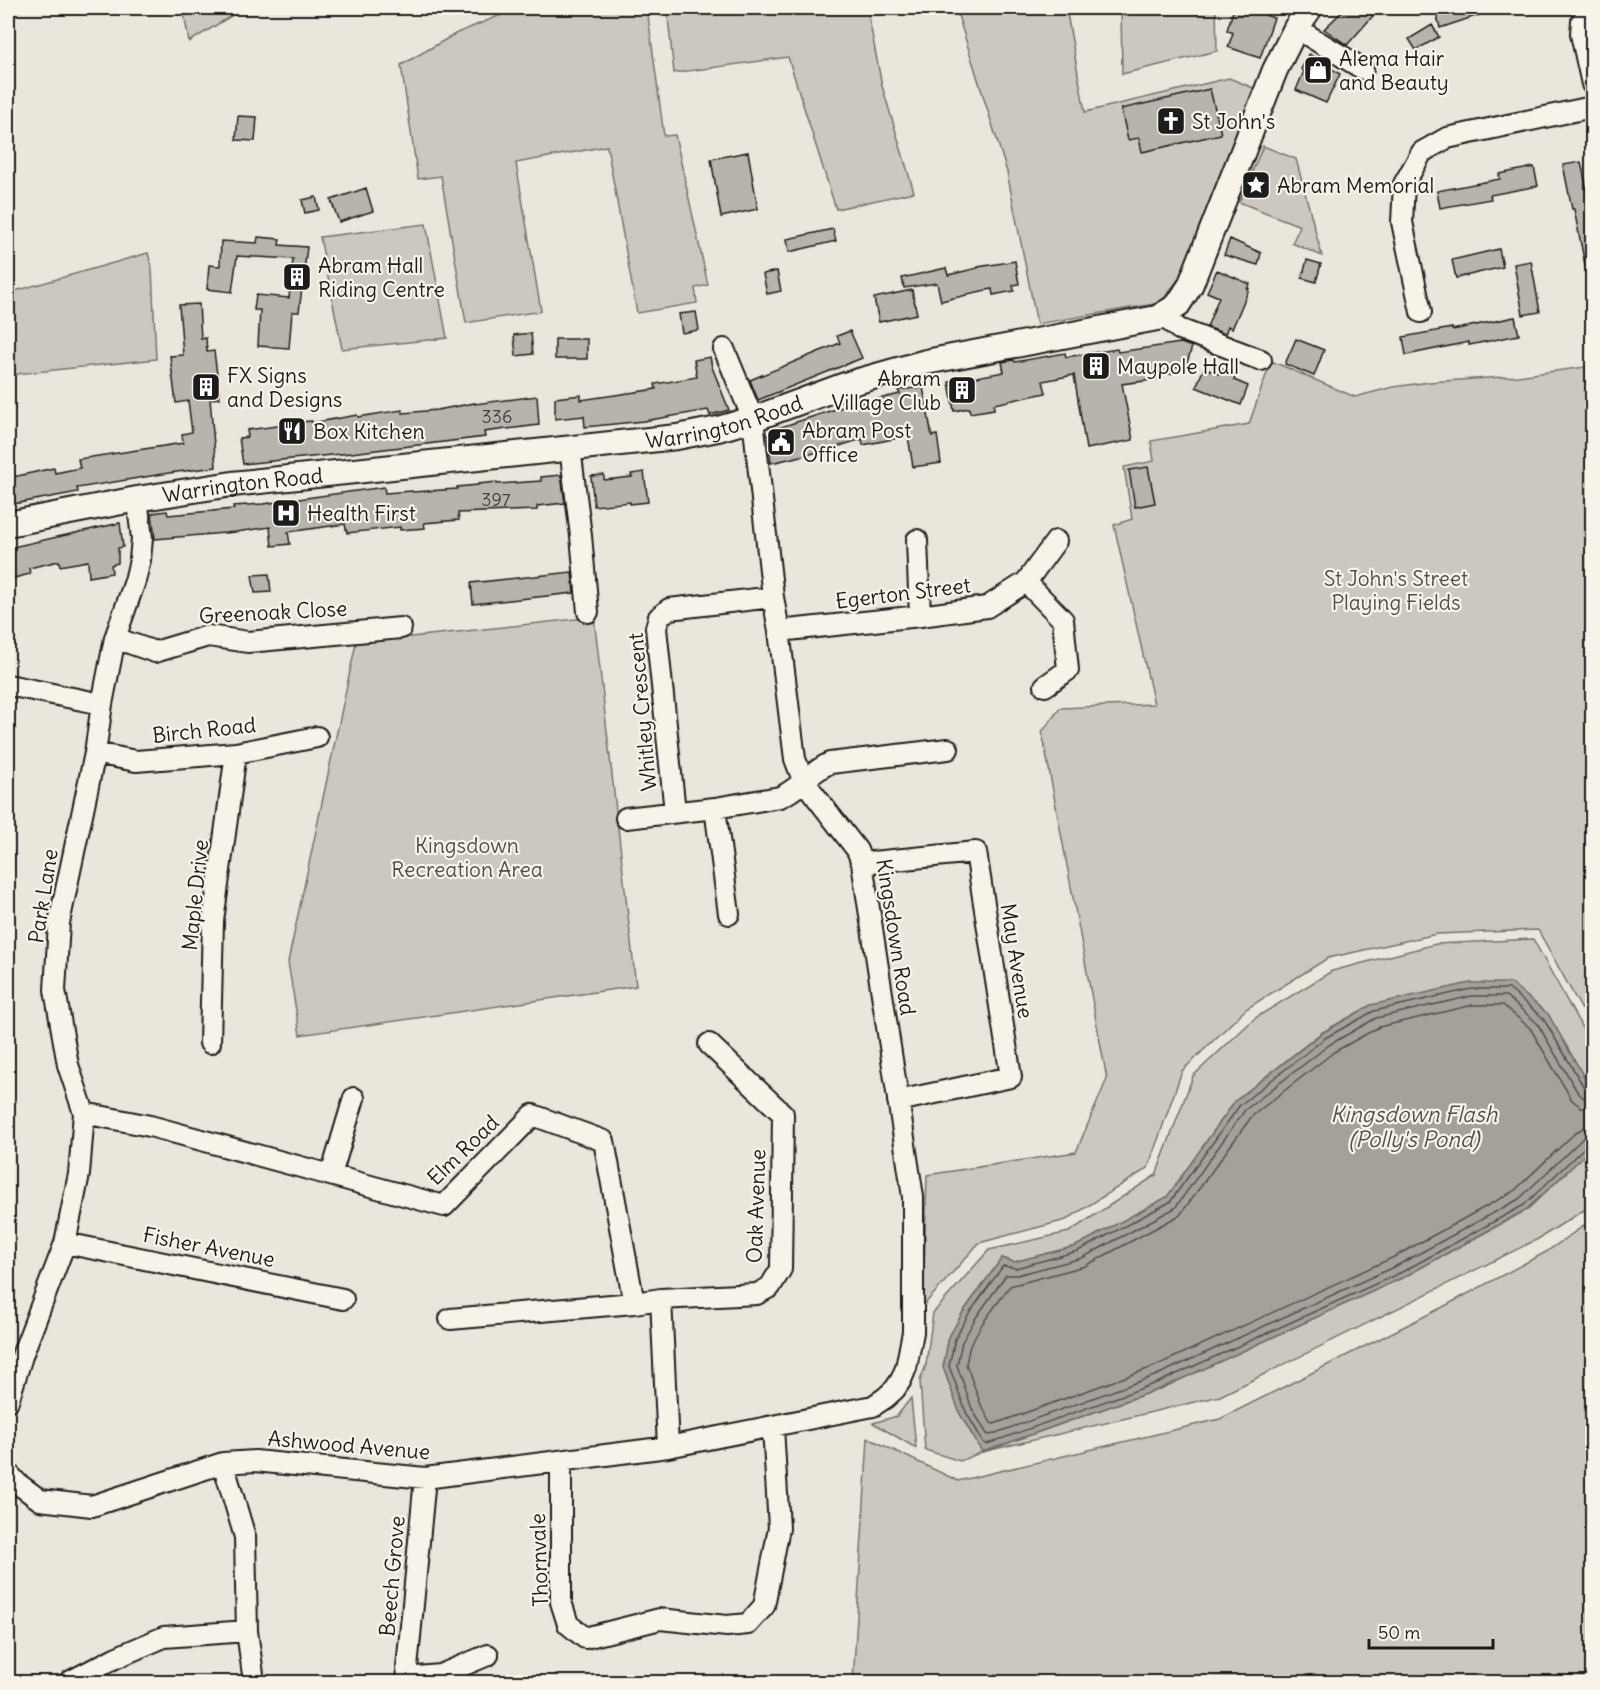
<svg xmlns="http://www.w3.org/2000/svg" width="1600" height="1690" font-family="Delius,sans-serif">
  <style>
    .green { fill: #ccc8c0; stroke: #74726e; stroke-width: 1.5 }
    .water { fill: #a3a19a; stroke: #6d6c68; stroke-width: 1.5 }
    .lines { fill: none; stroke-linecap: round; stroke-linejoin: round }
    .shore { stroke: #52514e; stroke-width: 1.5 }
    .building { fill: #b6b4ac; stroke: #1c1c1c; stroke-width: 1.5 }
    .minor-casing { stroke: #1c1c1c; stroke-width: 24 }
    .major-casing { stroke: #1c1c1c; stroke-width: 28 }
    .minor { stroke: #f7f3e8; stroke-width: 20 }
    .major { stroke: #f7f3e8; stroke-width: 24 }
    .labels { text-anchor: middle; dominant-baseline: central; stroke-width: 4.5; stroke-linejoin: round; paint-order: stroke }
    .number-label { font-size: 18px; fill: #424240 }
    .poi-label { font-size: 21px; fill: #1c1c1c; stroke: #f7f3e8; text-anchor: start }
    .street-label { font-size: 21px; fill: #1c1c1c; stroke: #f7f3e8 }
    .park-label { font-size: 21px; fill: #51504d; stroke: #f7f3e8 }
    .water-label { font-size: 22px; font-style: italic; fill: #52514e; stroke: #f7f3e8 }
  </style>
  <rect width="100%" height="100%" fill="#eae6dc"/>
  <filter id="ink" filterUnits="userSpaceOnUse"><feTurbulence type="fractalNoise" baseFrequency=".0167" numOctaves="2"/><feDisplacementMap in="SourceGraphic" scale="12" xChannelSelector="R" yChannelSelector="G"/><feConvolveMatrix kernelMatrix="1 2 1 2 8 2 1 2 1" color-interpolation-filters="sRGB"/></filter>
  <g filter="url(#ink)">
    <path class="green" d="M183,8H244L189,42Z
      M518,8H647L664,136L675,135L708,285L695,288L697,303L637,313L607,146L516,163L541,311L466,323L441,176L418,179L401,65L457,33Z
      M667,8H867L882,86L914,192L836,209L788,57L674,73Z
      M967,8H1066L1085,112L1229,78L1256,89L1182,275L1160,303L1037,324L1007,172L957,12Z
      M1121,8H1216L1217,51L1122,74Z
      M1263,146L1296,159L1322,256L1292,243L1300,226L1239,202Z
      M426,224L447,338L342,349L320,237Z
      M148,253L152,269L156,359L8,375V293Z
      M1271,361L1355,397L1393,387L1429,382L1518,376L1592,366V1028L1538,930L1437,934L1328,958L1246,1009L1182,1071L1148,1168L1066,1220L979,1243L923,1306L927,1175L1076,1152L1107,1079L1042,732L1060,708L1154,704L1114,525L1132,519L1124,467L1154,461L1151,441L1249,424Z
      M594,617L636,986L300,1035L288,962L356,643Z
      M1533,939L1592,1046V1091L1548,1014L1371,1005L1321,1033L1235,1101L1167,1197L1076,1246L1014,1262L1002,1258L963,1312L949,1337L943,1367L960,1414L983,1452L1162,1388L1404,1277L1527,1210L1592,1148V1205L1538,1239L1220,1396L982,1452L960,1461L925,1450L920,1381L926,1365L933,1313L989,1250L1069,1232L1156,1175L1193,1076L1255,1018L1332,971L1436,944Z
      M1592,1220V1682H853L868,1438L958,1481L1220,1419L1441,1308L1546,1252Z
      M911,1398L916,1448L873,1423L897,1416Z"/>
    <path class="water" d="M1470,983H1511L1548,1014L1592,1091V1148L1527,1209L1404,1277L1162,1388L982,1452L960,1414L943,1367L949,1337L963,1312L1002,1258L1014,1262L1076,1246L1167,1197L1235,1101L1322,1033L1371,1005Z"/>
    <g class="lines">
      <path class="shore" d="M1592,1092H1588L1585,1089L1543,1018L1509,989H1471L1374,1011L1325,1038L1240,1105L1170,1202L1078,1251L1016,1268L1003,1266L968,1315L955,1339L949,1366L966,1412L984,1443L987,1444L1159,1382L1402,1272L1524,1205L1586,1146L1592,1144
        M1592,1100L1585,1099L1578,1093L1537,1023L1506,996H1472L1376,1018L1329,1045L1245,1110L1175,1208L1082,1258L1017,1275H1006L975,1319L962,1342L957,1365L972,1409L987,1434L990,1435L1157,1375L1398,1265L1519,1199L1581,1140L1586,1137L1592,1136
        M1592,1109L1581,1107L1572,1100L1530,1028L1503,1005H1473L1379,1027L1334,1052L1252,1116L1180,1215L1085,1266L1010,1286L982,1324L970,1345L966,1364L981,1405L991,1423L994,1424L1153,1367L1394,1257L1514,1191L1575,1133L1583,1128L1592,1127"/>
    </g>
    <path class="building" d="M1234,8H1267L1265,15L1274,18L1260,58L1228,47L1233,33L1227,30Z
      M1346,8H1380L1347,45L1324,29Z
      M1465,8H1477L1479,15L1440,28L1437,16Z
      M1432,25L1439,37L1416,50L1409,39Z
      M1309,54L1340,74L1326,103L1296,90L1304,71L1301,69Z
      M1210,89L1221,134L1142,152L1139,138L1128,140L1121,109Z
      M238,116L257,117L255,141L236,140Z
      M748,152L758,209L721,217L711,159Z
      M1581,162L1593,217V275H1587L1574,209H1572L1563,165Z
      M1534,167L1538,186L1490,195L1491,199L1440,208L1437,191L1500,179L1499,174Z
      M366,188L373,211L339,222L331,200Z
      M316,197L319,210L305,213L302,200Z
      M833,229L836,241L789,252L787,239Z
      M258,237L280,239L279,245L307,247L299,312H292L289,348L258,346L260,310H254L256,295L289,298L293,259L237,256L232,292L207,289L209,265L220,266L221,241L257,243Z
      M1230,239L1261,253L1258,265L1224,255Z
      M1499,249L1503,267L1456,278L1452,260Z
      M1307,260L1321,264L1316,282L1302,278Z
      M1015,261L1019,284L1013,285L1014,291L993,295L992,289L967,294V295L941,301L937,283L904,288L902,278L946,268L948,275L978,268V267Z
      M1531,261L1540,312L1523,315L1514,264Z
      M1217,270L1250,284L1247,289H1249L1232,329L1228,326L1225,334L1207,327L1219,297L1207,292Z
      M777,271L781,291L767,294L763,274Z
      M912,290L917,314L879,322L874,298Z
      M199,304L201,339L206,338L207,352L214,351L220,398L210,399L216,467L169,473L77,488L78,492L8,505V478L54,468L55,473L80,468L78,459L183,443L182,434L192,432L188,401L176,403L170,356L183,355L179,305Z
      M696,312L699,330L682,333L679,314Z
      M1515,317L1519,335L1469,345V342L1406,355L1403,337L1452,328V330Z
      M850,331L862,358L758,400L750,380L840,343L837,336Z
      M531,333L533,354L516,356L514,335Z
      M555,339H587V359H555Z
      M1296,339L1324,350L1314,376L1285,364Z
      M1181,343L1192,347L1185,369L1173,366L1171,374L1158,373L1159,379L1122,384L1133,440L1086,449L1074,375L1043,381L1046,393L994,404V409L970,413L969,408L954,411L949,382L1004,372L1002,362L1014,360L1015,362L1065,353L1066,357L1117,349L1118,352Z
      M710,357L712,367L729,410L710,415L708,410L644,421L585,427L584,416L555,419V398L581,395V400L656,389L655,384L697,377L694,360Z
      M1204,368L1219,374L1221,368L1236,374L1234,380L1248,386L1241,405L1196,387Z
      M923,387L932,436L937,435L941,463L913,467L908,436L863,445L862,439L823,451L771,463L768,435L779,432L778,428L839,408L900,394L898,390Z
      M537,396L539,425L484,432L485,437L351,453L243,464L239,438L248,437L247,430L285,425L284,423L312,421V423L357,415L358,417L402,410L403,413L437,410L475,403V404Z
      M1148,467L1155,503L1135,507L1129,470Z
      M644,472L648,502L630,504V502L594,506L591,476L604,475V480L632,477L631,474Z
      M561,475L565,503L537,506V510L458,513L459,520L424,523L425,528L400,530V527L347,533L345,524L288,532L290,544L272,546L270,527L236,532L155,539L152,513L167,511L168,515L234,509L233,506L263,504L384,487L385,493L412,491L413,492L457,489V487L478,485V484L497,482V484L541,481V477Z
      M120,523L123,547L118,548V563L111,565L112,573L89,577L88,561L60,566L59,561L29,568L30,574L14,578L12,571L8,572V548Z
      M572,572L574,593L473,604L471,583Z
      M269,574L271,592L255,593L252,575Z"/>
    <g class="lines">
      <g class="minor-casing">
        <path id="minor" d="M1592,12L1582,21L1581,34L1592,84
          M1296,28L1363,69
          M1421,312L1402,222L1404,184L1422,152L1447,138L1592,107
          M1165,315L1169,321L1179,329L1261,360
          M570,448L581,536L588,612
          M917,540L920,616
          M1026,582L1063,620L1068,670L1045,686
          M779,631L920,616L987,607L1026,582L1056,541
          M115,638L155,652L208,636L248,642L401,628
          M8,685L102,704
          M95,753L136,761L236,753L317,737
          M715,808L729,914
          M675,812L656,628L659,617L669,609L773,597
          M626,818L715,808L780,797C798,790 811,771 830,763L948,749
          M862,863L976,852L1011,1077L898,1101
          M210,1043L213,921L236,753
          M84,1113L150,1126L444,1206L533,1115L604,1141L634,1303
          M331,1175L354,1098
          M65,1243L343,1299
          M661,1299L668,1447
          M450,1319L634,1303L661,1299L757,1294L770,1287L781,1269L783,1114L709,1044
          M8,1401L23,1353L65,1243L79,1174L84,1113L68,1065L55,990L59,923L95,753L102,704L115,638L135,581L140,560L142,538L137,499
          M561,1461V1602L568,1624L585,1638L660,1619L727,1626L748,1624L764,1606L779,1528L773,1427
          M223,1463L245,1537L247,1631L254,1682
          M8,1473L17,1483L40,1500L92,1506L223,1463L255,1461L425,1478L668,1447L873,1406L885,1398L895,1389L901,1380L906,1368L913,1332V1197L862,863L857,850L803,780L795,759L779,631L773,597L753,419L724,349
          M407,1678L440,1675L488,1655
          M69,1682L115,1658L164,1637L247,1631
          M409,1682L407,1668L425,1478"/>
      </g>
      <g class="major-casing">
        <g id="major">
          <path id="s1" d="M8,524L137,499L232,484L677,437L718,429L753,419L848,384L926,362L1157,318L1177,306L1190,286L1275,70L1296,28L1310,8"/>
        </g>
      </g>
      <use href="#minor" class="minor"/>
      <use href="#major" class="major"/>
    </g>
  </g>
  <defs>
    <g id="shop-square" transform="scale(1.5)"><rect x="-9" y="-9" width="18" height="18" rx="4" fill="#1c1c1c" stroke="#f7f3e8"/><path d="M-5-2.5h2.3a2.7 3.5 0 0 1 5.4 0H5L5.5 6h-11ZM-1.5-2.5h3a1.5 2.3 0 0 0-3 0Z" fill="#fff"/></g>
    <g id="church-square" transform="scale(1.5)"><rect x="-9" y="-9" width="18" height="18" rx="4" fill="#1c1c1c" stroke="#f7f3e8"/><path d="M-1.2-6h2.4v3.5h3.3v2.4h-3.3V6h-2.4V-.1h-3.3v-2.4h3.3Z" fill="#fff"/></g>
    <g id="sight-square" transform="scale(1.5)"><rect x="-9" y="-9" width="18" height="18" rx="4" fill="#1c1c1c" stroke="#f7f3e8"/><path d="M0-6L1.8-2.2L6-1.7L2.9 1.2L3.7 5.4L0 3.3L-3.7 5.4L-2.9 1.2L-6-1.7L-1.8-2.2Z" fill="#fff"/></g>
    <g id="building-square" transform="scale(1.5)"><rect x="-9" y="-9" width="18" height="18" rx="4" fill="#1c1c1c" stroke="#f7f3e8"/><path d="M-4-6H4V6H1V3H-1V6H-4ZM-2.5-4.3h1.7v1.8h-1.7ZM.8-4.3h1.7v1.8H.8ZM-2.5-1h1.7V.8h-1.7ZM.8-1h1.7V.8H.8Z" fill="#fff"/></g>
    <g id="restaurant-square" transform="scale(1.5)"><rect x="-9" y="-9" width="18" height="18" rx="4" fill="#1c1c1c" stroke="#f7f3e8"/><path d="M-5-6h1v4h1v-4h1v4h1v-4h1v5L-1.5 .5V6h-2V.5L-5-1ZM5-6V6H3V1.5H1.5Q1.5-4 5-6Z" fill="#fff"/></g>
    <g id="civic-square" transform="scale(1.5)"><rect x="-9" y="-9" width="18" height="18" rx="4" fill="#1c1c1c" stroke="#f7f3e8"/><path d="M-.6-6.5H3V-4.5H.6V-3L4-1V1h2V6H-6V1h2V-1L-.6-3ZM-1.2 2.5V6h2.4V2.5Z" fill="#fff"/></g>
    <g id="hospital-square" transform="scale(1.5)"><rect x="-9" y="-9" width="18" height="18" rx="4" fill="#1c1c1c" stroke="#f7f3e8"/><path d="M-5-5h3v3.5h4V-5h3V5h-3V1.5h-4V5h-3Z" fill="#fff"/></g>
  </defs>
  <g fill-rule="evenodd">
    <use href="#shop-square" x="1318" y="70"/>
    <use href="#church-square" x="1171" y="121"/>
    <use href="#sight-square" x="1256" y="185"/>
    <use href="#building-square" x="297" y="277"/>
    <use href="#building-square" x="1096" y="366"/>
    <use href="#building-square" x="206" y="387"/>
    <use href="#building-square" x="962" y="390"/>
    <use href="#restaurant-square" x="292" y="431"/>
    <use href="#civic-square" x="781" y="442"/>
    <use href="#hospital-square" x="286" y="513"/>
  </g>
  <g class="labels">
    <g class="number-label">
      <text x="497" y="416">336</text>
      <text x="496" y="499">397</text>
    </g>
    <g class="poi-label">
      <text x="1339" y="58">Alema Hair<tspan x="1339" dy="24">and Beauty</tspan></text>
      <text x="1192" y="121">St John's</text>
      <text x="1277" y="185">Abram Memorial</text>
      <text x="318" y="265">Abram Hall<tspan x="318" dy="24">Riding Centre</tspan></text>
      <text x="1117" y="366">Maypole Hall</text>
      <text x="227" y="375">FX Signs<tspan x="227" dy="24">and Designs</tspan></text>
      <text x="941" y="378" text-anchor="end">Abram<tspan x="941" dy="24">Village Club</tspan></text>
      <text x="802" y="430">Abram Post<tspan x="802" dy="24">Office</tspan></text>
      <text x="313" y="431">Box Kitchen</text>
      <text x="307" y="513">Health First</text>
    </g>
    <g class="street-label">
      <text stroke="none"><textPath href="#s1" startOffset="724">Warrington Road</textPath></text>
      <text stroke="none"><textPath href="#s1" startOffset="238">Warrington Road</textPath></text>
      <text transform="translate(903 593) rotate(-7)">Egerton Street</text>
      <text transform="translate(273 612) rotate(-3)">Greenoak Close</text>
      <text transform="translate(642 712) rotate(-95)">Whitley Crescent</text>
      <text transform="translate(204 730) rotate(-6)">Birch Road</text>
      <text transform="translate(195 895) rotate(-84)">Maple Drive</text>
      <text transform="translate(43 896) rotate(-81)">Park Lane</text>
      <text transform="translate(896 937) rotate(81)">Kingsdown Road</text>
      <text transform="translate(1017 961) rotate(81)">May Avenue</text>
      <text transform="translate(463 1150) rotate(-44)">Elm Road</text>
      <text transform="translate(756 1206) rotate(-88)">Oak Avenue</text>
      <text transform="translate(209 1247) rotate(11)">Fisher Avenue</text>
      <text transform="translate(349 1445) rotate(5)">Ashwood Avenue</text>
      <text transform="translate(539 1560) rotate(-92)">Thornvale</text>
      <text transform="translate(392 1576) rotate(-85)">Beech Grove</text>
    </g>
    <g class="park-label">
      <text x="1396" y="578">St John's Street<tspan x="1396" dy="24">Playing Fields</tspan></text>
      <text x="467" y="845">Kingsdown<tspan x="467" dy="24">Recreation Area</tspan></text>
    </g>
    <g class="water-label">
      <text x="1414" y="1114">Kingsdown Flash<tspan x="1414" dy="25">(Polly's Pond)</tspan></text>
    </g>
  </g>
  <rect width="1600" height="1690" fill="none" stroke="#f7f3e8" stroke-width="30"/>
  <rect x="15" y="15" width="1570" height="1660" fill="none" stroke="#1c1c1c" stroke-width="2" filter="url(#ink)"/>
  <path d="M1369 1639v9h124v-9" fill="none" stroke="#1c1c1c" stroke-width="3"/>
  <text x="1378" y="1639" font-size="18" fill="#1c1c1c" stroke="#f7f3e8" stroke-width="4.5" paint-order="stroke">50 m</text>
</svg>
